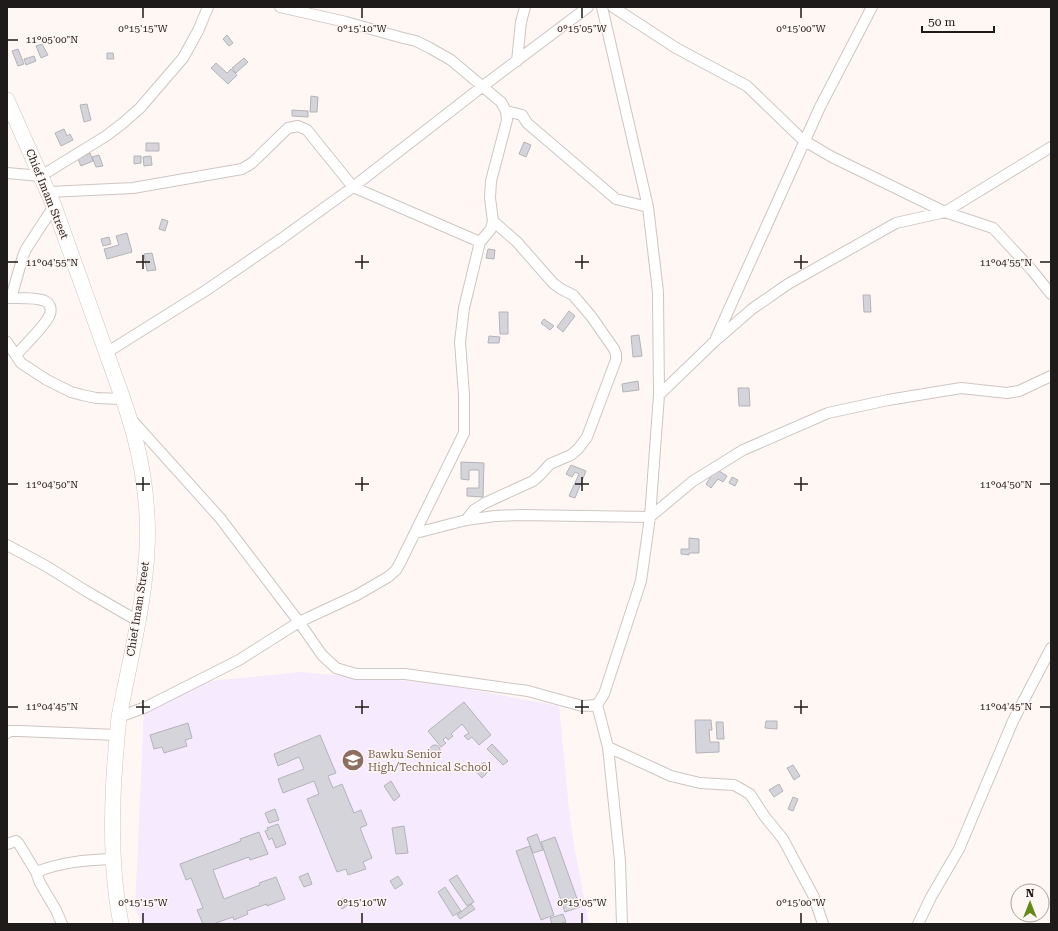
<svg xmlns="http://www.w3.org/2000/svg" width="1058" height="931" font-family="'Roboto Serif',serif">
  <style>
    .education { fill: #f6eafe }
    .building { fill: #d6d4db; stroke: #b4b3b9 }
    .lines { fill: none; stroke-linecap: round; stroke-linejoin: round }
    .street-casing { stroke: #cdc6c2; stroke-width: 12 }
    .secondary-casing { stroke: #cdc6c2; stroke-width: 16 }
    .street { stroke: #fff; stroke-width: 10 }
    .secondary { stroke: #fff; stroke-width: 15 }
    .ticks { fill: none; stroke: #1e1b1a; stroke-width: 1.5 }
    .labels { text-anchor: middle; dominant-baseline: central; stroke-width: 3; stroke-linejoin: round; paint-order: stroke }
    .street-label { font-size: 11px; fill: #1e1b1a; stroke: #fff7f3 }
    .education-label { font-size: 11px; fill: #785e54; stroke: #fff7f3; text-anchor: start }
    .ticks-label { font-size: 10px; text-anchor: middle; fill: #1e1b1a; stroke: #fff7f3; stroke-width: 3; stroke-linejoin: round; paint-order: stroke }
  </style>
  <rect width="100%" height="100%" fill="#fff7f3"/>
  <path class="education" d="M300,672L441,684L559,706L569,809L574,845L589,924H142L135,909L144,711L211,681Z"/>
  <path class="building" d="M227,35L233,43L229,46L223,39Z
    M42,44L48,55L41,58L36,46Z
    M18,49L24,64L18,66L12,51Z
    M107,53H113L114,59H107Z
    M34,56L36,61L26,65L24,59Z
    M244,58L248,62L236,73L232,68Z
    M216,63L227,73L231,69L237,75L228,84L211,68Z
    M311,96L318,97L317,112H310Z
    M87,104L91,120L84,122L80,105Z
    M292,110L308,111V117L292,116Z
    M64,129L67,136L70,134L73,140L61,146L55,133Z
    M524,142L531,145L526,157L519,154Z
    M146,143H159V151H146Z
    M90,153L93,161L81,166L78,159Z
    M99,155L103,166L96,167L92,157Z
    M134,156H141V163L134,164Z
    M151,156L152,165L144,166L143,157Z
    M162,219L168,221L165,231L159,229Z
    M127,233L132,252L107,259L104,249L119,245L116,236Z
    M109,237L111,244L103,246L101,239Z
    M488,249L495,250L494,259L486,258Z
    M152,253L156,270L147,271L144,254Z
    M863,295H870L871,312H864Z
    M569,311L575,316L563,332L557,327Z
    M499,312H508V334H500Z
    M544,319L554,326L550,330L541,323Z
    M639,335L642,356L633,357L631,336Z
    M489,336L500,337L499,343H488Z
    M638,381L639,390L623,392L622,384Z
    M738,388H749L750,406H739Z
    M461,462L484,463L483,497L467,496V488H479V470H469V480L461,479Z
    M571,465L586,471L575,498L569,496L579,474L575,472L572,477L566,474Z
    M716,469L727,476L723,482L718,479L711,488L706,484Z
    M732,477L738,480L735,486L729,483Z
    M689,538L699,539V553H689V555L681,554V549H689Z
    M464,702L491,735L479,745L472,737L468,740L464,736L469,733L462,724L451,734L453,736L448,740L446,737L443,740L446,743L441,747L428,731Z
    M695,720H711L712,730H709L710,742H719V752L696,753Z
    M766,721H777V729L765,728Z
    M716,722H723L724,739H717Z
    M188,723L192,738L185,740L187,746L164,753L162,747L154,749L150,735Z
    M320,735L336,773L328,776L333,788L342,784L354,813L361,810L367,825L360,828L372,858L363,862L366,869L348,875L346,869L337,872L307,799L319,794L314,781L283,793L278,779L304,769L299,757L278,766L274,754Z
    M492,744L508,761L503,765L487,749Z
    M430 750a5 5 0 1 1 10 0a5 5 0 1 1-10 0Z
    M484,762L491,769L482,778L475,770Z
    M793,765L800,776L794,780L787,768Z
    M391,781L400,796L394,801L384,786Z
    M779,784L783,791L774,797L769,790Z
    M793,797L798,799L793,811L788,809Z
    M275,809L279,820L269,823L265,813Z
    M278,824L286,844L276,848L272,838L269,840L265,831L268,830L267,828Z
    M404,826L408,853L396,854L392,828Z
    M259,832L268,854L250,860L249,857L213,870L224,899L260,885L259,883L276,877L285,899L267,906V904L247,911L248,914L234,920L233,917L213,924H203L197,910L203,908L191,878L186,880L180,864L241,841L240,839Z
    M537,834L543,850L533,853L527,838Z
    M555,837L580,907L565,912L541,842Z
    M530,846L554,915L541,920L516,851Z
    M308,873L312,884L304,887L299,877Z
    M457,875L474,902L467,906L449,880Z
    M398,876L403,884L395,889L390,881Z
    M445,887L461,911L453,916L438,892Z
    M344,898L348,905L342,909L337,902Z
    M471,904L475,909L460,919L457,915Z
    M563,914L566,922L559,924H552L550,918Z"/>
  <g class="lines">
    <g class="street-casing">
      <path id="street" d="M602,7L648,207L658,292L659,395L650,517L641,581L604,694L597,705L608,747L620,861L622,924
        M613,7L676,48L747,86L803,140L832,157L945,212L1051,147
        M517,61L521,22L525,7
        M506,111L522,115L527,123L616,199L648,207
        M7,173L41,176L106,136L123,123L140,108L183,58L198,31L208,7
        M49,192L133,188L242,169L252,163L288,128L298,126L307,130L353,187L480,242
        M7,298C16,298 37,297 45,301C49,303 52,308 50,314C47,324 24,346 16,355
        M11,298L23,256L26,249L54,206
        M716,338L820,107L872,7
        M7,342L21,363L47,380L71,392L82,395L96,398L123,399
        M106,353L205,291L281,239L353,187L483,86L588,7
        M659,395L715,341L752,309L788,284L896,223L945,212L993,228L1031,269L1051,294
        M131,419L220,518L299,622L322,655L336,668L356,674H405L528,691L582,706L597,705
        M466,520L474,510L485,503L533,481L540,475L550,464L571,455L578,449L587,437L616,360V354L614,349L591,316L573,295L561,289L553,283L517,242L493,221
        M416,533L466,520L495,516L519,515L650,517L693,481L743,450L828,413L888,400L961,388L1007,393L1019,391L1051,376
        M7,545L46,566L86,591L138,621
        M119,717L146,707L239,660L299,622L357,595L388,577L396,570L401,561L464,433V395L460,342L464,308L479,246L480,242L491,229L493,221L490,198L491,181L507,120L506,111L501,102L451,60L430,48L416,41L403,38L346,22L280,7
        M7,733L10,731H19L117,735
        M608,747L671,776L700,783L734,785L750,794L765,817L783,839L814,897L823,924
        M7,844L16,841L19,844L36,872L40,883L56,910L62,924
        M36,872C62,862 85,860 113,859
        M918,924L931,897L959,849L1013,721L1051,648"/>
    </g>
    <g class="secondary-casing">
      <path id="secondary" d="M7,100L54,206L123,399C136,436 145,476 147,515C151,580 131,654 119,717C112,784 108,858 121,924"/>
    </g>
    <use href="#street" class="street"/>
    <use href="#secondary" class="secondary"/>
  </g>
  <path class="ticks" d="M143,8V18M362,8V18M582,8V18M801,8V18M8,40H18M143,255V269M362,255V269M582,255V269M801,255V269M8,262H18M136,262H150M355,262H369M575,262H589M794,262H808M1040,262H1050M143,477V491M362,477V491M582,477V491M801,477V491M8,484H18M136,484H150M355,484H369M575,484H589M794,484H808M1040,484H1050M143,700V714M362,700V714M582,700V714M801,700V714M8,707H18M136,707H150M355,707H369M575,707H589M794,707H808M1040,707H1050M143,913V923M362,913V923M582,913V923M801,913V923"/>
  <defs>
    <g id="school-disc" transform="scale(1.15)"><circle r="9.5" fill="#8d6e63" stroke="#fff7f3"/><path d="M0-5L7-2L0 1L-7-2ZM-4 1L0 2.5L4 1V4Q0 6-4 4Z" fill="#fff"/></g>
  </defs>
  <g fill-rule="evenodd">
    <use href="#school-disc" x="353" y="760"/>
  </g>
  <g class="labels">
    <g class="street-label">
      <text transform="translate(47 194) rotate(68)">Chief Imam Street</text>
      <text transform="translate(138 609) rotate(-81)">Chief Imam Street</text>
    </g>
    <g class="education-label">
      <text x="368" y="754">Bawku Senior<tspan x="368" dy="13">High/Technical School</tspan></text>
    </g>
  </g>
  <g class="ticks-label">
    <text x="143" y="32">0°15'15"W</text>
    <text x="362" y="32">0°15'10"W</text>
    <text x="582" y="32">0°15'05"W</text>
    <text x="801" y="32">0°15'00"W</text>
    <text x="52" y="43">11°05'00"N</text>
    <text x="52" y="266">11°04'55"N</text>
    <text x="1006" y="266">11°04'55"N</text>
    <text x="52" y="488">11°04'50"N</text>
    <text x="1006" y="488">11°04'50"N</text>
    <text x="52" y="710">11°04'45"N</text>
    <text x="1006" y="710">11°04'45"N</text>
    <text x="143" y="906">0°15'15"W</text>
    <text x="362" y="906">0°15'10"W</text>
    <text x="582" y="906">0°15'05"W</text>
    <text x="801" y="906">0°15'00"W</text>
  </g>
  <rect width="1058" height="931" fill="none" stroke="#1e1b1a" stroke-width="16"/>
  <g transform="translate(1030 903)"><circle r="19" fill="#fff7f3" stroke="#a59f9c"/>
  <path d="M0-3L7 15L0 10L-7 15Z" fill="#618a16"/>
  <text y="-6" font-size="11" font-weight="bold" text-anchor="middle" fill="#1e1b1a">N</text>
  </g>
  <path d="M922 26v6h72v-6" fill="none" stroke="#1e1b1a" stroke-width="2"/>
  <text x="928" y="26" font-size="12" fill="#1e1b1a" stroke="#fff7f3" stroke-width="3" paint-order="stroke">50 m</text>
</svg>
